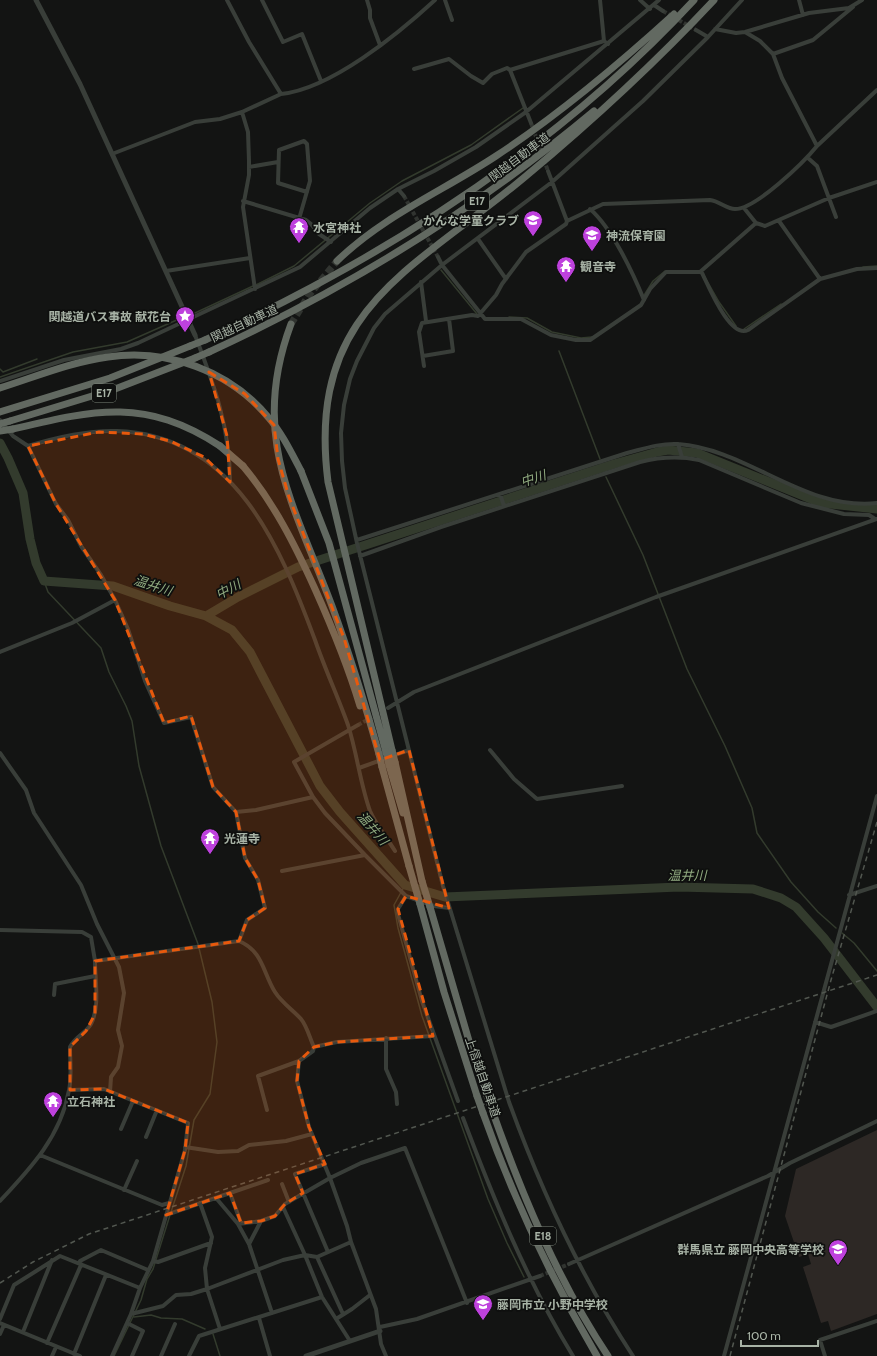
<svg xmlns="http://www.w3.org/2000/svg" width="877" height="1356" font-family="Cabin,'Noto Sans JP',sans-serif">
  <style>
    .green { fill: #2d2825 }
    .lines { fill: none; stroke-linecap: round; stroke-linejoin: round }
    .stream { stroke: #333b2d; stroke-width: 1.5 }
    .river { stroke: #333b2d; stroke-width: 9 }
    .minor-tunnel { stroke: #313430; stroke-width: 4; stroke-dasharray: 4 2; stroke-linecap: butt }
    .motorway-tunnel { stroke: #313430; stroke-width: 7; stroke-dasharray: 7 3.5; stroke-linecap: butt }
    .minor { stroke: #393e39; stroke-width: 4 }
    .tertiary { stroke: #393e39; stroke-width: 5 }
    .motorway { stroke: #626961; stroke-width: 7 }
    .rail { stroke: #525750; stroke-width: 1.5; stroke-dasharray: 5 4; stroke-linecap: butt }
    .motorway-bridge { stroke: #626961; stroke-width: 7 }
    .marked { fill: #e8590c; fill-opacity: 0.2; stroke: #e8590c; stroke-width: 3; stroke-dasharray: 8 5; stroke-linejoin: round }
    .labels { text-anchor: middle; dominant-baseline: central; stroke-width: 3.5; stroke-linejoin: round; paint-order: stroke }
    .shield { fill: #0e0f0e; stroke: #7a8278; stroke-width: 1 }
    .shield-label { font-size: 11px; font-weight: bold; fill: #a8b3a6 }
    .street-label { font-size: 12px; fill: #a8b3a6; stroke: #0e0f0e }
    .poi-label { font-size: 12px; font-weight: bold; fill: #a8b3a6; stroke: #0e0f0e; text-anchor: start }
    .water-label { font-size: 13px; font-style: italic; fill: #91ab80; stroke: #0e0f0e }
  </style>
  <rect width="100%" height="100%" fill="#131413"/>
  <path class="green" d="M877,1130V1314L831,1331L828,1321L821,1323L803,1267L811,1264L808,1254L799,1257L785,1216L796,1169Z"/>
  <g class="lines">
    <path class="stream" d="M863,267L877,266
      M441,270L477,314
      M702,272L719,302L736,326
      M256,285L294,266L370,203L402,181L471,145L523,108
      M643,297L653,281L665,271
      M195,313L253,286
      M509,317L527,318L552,332L581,338L592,337
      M744,329L781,304
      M559,351L600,459
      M0,369L3,372L37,359
      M0,377L73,352L127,342L179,319
      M601,464L604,472
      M604,467L606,472
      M606,477L643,555L687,669L725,746L752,808L757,833L791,882L818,912L836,928
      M44,581L48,592L101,648L109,672L126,706L132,721L139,766L161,846L198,944L212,1002L217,1042L210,1094L194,1120L186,1166L171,1212
      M405,885L394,905L398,928L422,1016L488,1199L507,1243L524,1277
      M842,933L854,943L877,971
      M134,1317L151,1315L161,1318L182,1319L205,1329
      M213,1334L220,1356
      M114,1356L141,1300L147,1279L153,1269L170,1215"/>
    <path class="river" d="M0,443L8,458L23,493L30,539L36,563L44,581L113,586L170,606L206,616L232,630L250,652L320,786L340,812L405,885L445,897L679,887L753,889L781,898L796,907L824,938L877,1007
      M206,616L238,597L298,567L614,464L657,452L668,450L697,453L821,503L877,509"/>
    <path class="minor-tunnel" d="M663,11L696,30
      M531,123L542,153
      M544,160L548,171
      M404,196L438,257
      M358,725L378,714
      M540,1276L569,1264"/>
    <path class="motorway-tunnel" d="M291,324L309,295L337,261"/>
    <path class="minor" d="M227,0L249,42L281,94
      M262,0L283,42L302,34L321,81
      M367,0L370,10V18L380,45
      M445,0L452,20
      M600,0L604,41
      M640,0L650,9
      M799,0L803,15
      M654,5L663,11
      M715,29L736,33L745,32L809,13L849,8L862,0
      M696,30L708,37
      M773,54L813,40L853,7
      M414,69L449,59L471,76L483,83L492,74L507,68L510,70L531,123
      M510,70L604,41L608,44
      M242,112L248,132L249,161V175L243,207L255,289
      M817,146L877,90
      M112,154L195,122L220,119L242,112L281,94C331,89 398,34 435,0
      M808,158L817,166L836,217
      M249,167L278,162
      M548,171L567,221L603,204L710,200C719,201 727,209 735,209C756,209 804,162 817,146L782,78L773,54L760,41L745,32
      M398,189L404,196
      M243,201L306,220L311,224L319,234L331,242
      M744,208L756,223L765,226L829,198L877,182
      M590,209C612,228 633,273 644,300
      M299,219L310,181L307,144L304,141L279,150L278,183L307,192
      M779,221L820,279
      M478,239L506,279
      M438,257L442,265L485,319H521L551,335L576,340H590L641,305L650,289L666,272H700L702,273C709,287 730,339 748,330L820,279L857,269L877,268
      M166,271L250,258
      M700,272L756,223
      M421,282L426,321
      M195,335C214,385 230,427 230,482
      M423,356L453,351L449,319
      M424,366L419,332L422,323L472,315L478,316L496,295L502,284L526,252L566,224L567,221
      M0,381L64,360L121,349L138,343L300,267L370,208L398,189L434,171L476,147L526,112L659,0
      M0,420L13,436L28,446C57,437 87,430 117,431C235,435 280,546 315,640C325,669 338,697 348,725C357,753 360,783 370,811C376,825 387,838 395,851
      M678,444L682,457
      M28,446L56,504L68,520L81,546L101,575L115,600L128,629L145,681L164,723L191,717L213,787L236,812L245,858L258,880L265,908L247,920L239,941
      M500,494L504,506
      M357,540L627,453C643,449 660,443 678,444C748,449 804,511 877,503
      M360,556L441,527L640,462C660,457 679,456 699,460L801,503L844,514L869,515L875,519
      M0,652L72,623L115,600
      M388,708L414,692L656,597L877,519
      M490,750L514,779L537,799L622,786
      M0,753L26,790L34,813L81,885L97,924L119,967L124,993L118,1030L122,1046L118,1067L111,1077L110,1092
      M359,768L409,750
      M313,797L294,762L358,725
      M236,812L256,810L313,797L325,813L365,855L406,896L434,906L449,908
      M282,871L365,855
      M849,895L877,886
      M406,896L398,909V914L422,1001L458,1101
      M0,930L82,932L91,937L95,961L239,941C263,951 263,973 275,992C282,1003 293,1010 301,1019C307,1026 310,1039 314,1047L313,1051L299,1061L297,1081L309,1127L330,1178L347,1226L351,1242L376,1309L381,1344L386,1356
      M54,995L55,984L95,976
      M815,1022L831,1027L877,1011
      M386,1038V1069L396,1092L397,1104
      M314,1047L337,1042L433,1036
      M70,1090L104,1089L188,1123L185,1150L153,1261L140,1288L131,1314L112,1356
      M267,1110L258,1076L299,1061
      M463,1118C494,1200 527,1281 573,1356
      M121,1129L133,1101
      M146,1137L157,1110
      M185,1147L218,1152L238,1151L249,1145L286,1141L312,1134
      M40,1155L162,1205L169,1203
      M325,1164L295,1174L328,1252
      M282,1184L289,1202
      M124,1190L137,1161
      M230,1193L268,1180
      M216,1198L238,1224
      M0,1201C31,1168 61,1136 69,1090C72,1077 70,1061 70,1047C75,1037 86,1033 91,1024C100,1007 95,980 95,961
      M200,1203L212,1237L205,1268L207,1289L220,1329
      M283,1207L305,1255L322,1297L350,1341
      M166,1215L230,1193L241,1223
      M261,1221L238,1224L249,1244L272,1313
      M249,1244L261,1221L275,1216L285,1204L330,1178L361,1163L405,1148L467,1303
      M317,1257L343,1314
      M153,1261L158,1262L211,1243
      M569,1264L768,1176L790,1163L877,1121
      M131,1314L163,1306L176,1295L191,1294L207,1289L283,1260L305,1255L317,1257L351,1242
      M259,1318L270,1356
      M0,1319L14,1285L60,1256L140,1288
      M336,1319L352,1309L370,1295
      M0,1323L80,1356
      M127,1323L143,1331L132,1356
      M380,1327L417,1319L540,1276
      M23,1332L52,1260
      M0,1334L4,1325
      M47,1343L81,1265L80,1261L101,1250L148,1270
      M74,1354L106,1275
      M52,1356L56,1347
      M161,1356L175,1324
      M189,1356L199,1336L322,1297
      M633,1356C581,1277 541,1190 509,1102L443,886L357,543L345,488L342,461L341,433L344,405L350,379L357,361L374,328L385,314L442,265L552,182L643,101L708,37L742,0
      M724,1356L877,796
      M825,1356L820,1340L877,1321"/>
    <path class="tertiary" d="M36,0L80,84L195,335
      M306,1356L380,1331"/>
    <path class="motorway" d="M337,261C383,216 443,191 496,156C560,114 618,65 674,14
      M291,324C249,436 294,504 332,606C350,655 365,704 379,754
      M205,340C386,257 558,147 694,0
      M209,352C348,288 477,209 594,111
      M0,412L110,378L190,346
      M10,421L115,389L195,358
      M13,429C94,410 145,397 220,446
      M243,466C274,503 295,545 315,589C332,627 348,666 360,706
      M301,471L329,543L386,752
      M392,750L328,482C306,308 413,271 526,176C592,121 656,62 714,0
      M395,762L422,881
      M389,765L403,813
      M382,767L409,866
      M420,904L444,992L477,1096
      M430,907L469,1041L486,1093
      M492,1110C522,1195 558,1281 608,1356
      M483,1113C513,1198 551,1278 597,1356"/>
    <path class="rail" d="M0,1283L33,1262L89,1234L877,975
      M730,1356L831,980L877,822"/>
    <path class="motorway-bridge" d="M190,346L205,340
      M195,358L209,352
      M0,388C35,377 71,362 108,357C167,348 230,371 268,417C282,433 291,452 301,471
      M0,424L10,421
      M0,431L13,429
      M220,446L243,466
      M392,750L395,762
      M386,752L389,765
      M379,754L382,767
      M409,866L420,904
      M422,881L430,907
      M486,1093L492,1110
      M477,1096L483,1113"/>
  </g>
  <path class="marked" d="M209,372L245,394L274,425L278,459L289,497L344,638L380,760L409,750L449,908L406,896L398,909L433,1036L337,1042L314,1047L299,1061L297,1081L309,1127L325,1164L295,1174L303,1193L285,1204L275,1216L261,1221L241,1223L230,1193L166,1215L185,1150L188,1123L104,1089L70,1090V1047L86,1031L95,1014V961L239,941L247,920L265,908L258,880L245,858L236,812L213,787L191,716L164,723L115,600L56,504L28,446L99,432L143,434L170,441L204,457L230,482L227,436Z"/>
  <defs>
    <g id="school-pin" transform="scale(1)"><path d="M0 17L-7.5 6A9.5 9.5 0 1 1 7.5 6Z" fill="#be41dd" stroke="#0e0f0e"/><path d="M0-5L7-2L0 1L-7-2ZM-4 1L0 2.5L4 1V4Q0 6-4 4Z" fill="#fff"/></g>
    <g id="temple-pin" transform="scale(1)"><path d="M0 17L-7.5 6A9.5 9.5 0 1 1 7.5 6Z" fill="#be41dd" stroke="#0e0f0e"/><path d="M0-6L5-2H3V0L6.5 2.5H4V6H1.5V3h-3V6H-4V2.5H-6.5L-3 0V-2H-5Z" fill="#fff"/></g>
    <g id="sight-pin" transform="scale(1)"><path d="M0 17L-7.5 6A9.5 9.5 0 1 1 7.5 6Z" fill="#be41dd" stroke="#0e0f0e"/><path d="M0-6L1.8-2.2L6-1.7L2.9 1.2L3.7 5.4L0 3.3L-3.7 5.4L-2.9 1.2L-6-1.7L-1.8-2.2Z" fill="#fff"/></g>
  </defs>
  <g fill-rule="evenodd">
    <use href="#school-pin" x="533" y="220"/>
    <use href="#temple-pin" x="299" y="227"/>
    <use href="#school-pin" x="592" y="235"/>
    <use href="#temple-pin" x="566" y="266"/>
    <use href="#sight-pin" x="185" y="316"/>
    <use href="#temple-pin" x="210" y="838"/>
    <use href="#temple-pin" x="53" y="1101"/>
    <use href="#school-pin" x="838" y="1249"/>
    <use href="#school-pin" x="483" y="1304"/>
  </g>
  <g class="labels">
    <g class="shield">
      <rect x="465" y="192" width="24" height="18" rx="3"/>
      <rect x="92" y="384" width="24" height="18" rx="3"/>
      <rect x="530" y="1227" width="26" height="18" rx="3"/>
    </g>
    <g class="shield-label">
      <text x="477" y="201">E17</text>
      <text x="104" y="393">E17</text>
      <text x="543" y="1236">E18</text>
    </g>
    <g class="street-label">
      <text transform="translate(519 157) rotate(-37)">関越自動車道</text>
      <text transform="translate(244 323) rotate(-25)">関越自動車道</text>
      <text transform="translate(483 1077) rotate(71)">上信越自動車道</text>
    </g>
    <g class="poi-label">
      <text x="519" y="220" text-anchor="end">かんな学童クラブ</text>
      <text x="313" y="227">水宮神社</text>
      <text x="606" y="235">神流保育園</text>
      <text x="580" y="266">観音寺</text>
      <text x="171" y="316" text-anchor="end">関越道バス事故 献花台</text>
      <text x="224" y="838">光蓮寺</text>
      <text x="67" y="1101">立石神社</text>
      <text x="824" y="1249" text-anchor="end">群馬県立 藤岡中央高等学校</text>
      <text x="497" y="1304">藤岡市立 小野中学校</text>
    </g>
    <g class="water-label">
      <text transform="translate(533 478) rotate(-18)">中川</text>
      <text transform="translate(153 585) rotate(18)">温井川</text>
      <text transform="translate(228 589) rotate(-28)">中川</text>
      <text transform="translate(373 828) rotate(49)">温井川</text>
      <text x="687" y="875">温井川</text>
    </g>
  </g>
  <path d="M741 1340v6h77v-6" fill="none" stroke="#a8b3a6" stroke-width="2"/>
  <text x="747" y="1340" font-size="12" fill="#a8b3a6" stroke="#0e0f0e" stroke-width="3" paint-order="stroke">100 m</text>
</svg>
